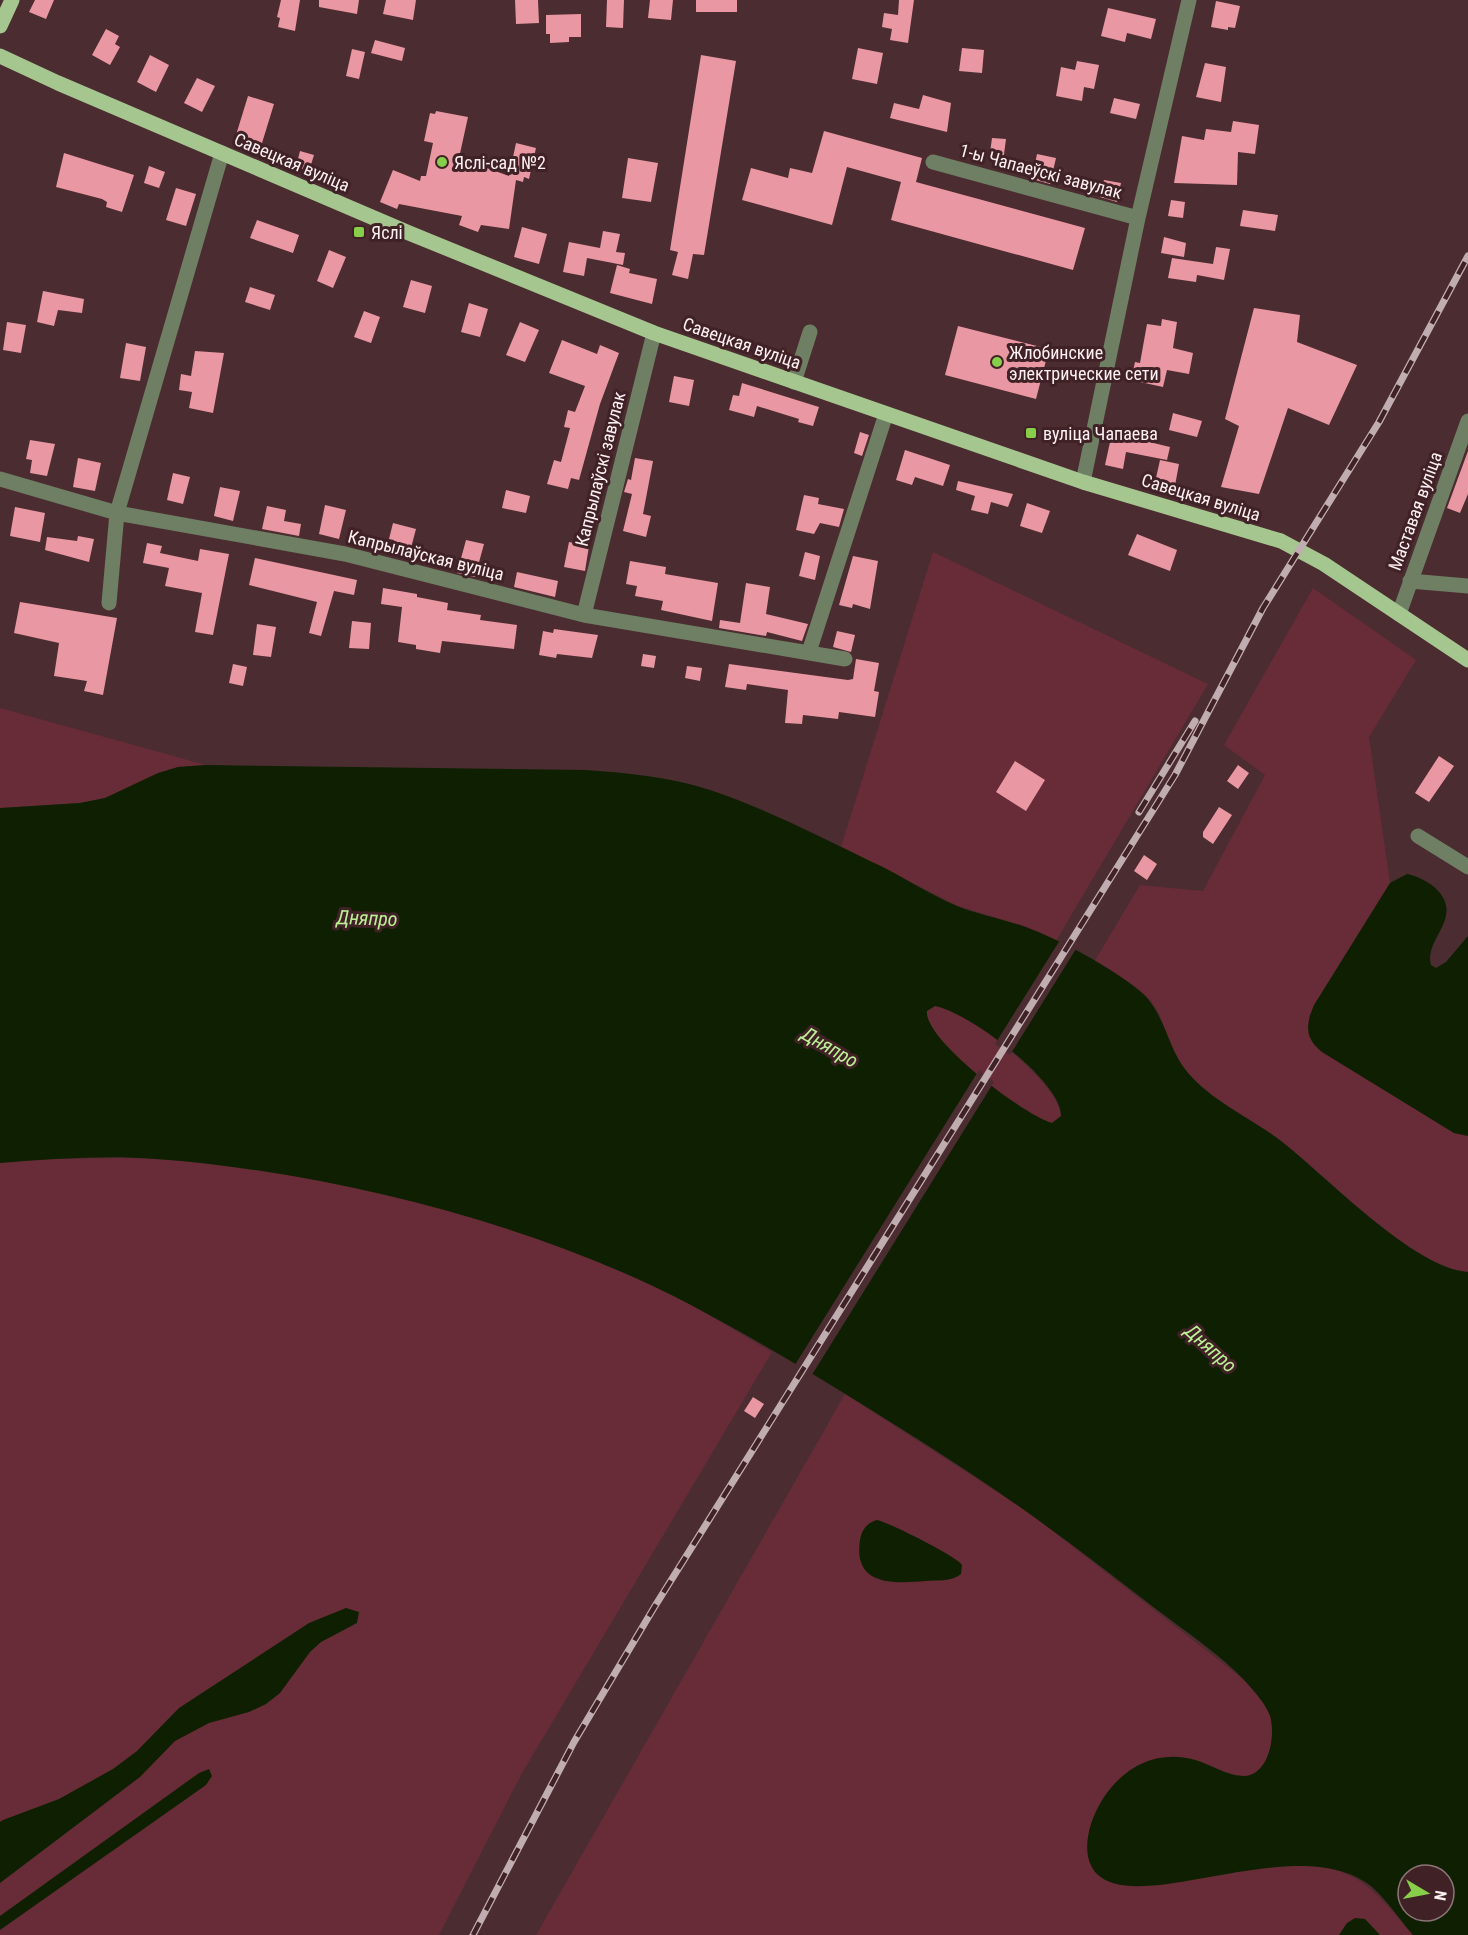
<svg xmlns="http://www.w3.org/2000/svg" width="1468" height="1935" font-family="'Roboto Condensed',sans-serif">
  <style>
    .green { fill: #672c37 }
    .water { fill: #0e2001; fill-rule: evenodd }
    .pier { fill: #4b2c30 }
    .building { fill: #e997a2 }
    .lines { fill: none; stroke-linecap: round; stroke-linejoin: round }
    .minor { stroke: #6e7f64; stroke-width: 15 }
    .major { stroke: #a5c68e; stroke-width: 15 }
    .rail-casing { stroke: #c0adb0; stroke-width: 7 }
    .rail { stroke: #402226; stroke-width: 4.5; stroke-dasharray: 14; stroke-linecap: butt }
    .poi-dot { fill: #87cf4a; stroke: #402226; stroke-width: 2 }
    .labels { text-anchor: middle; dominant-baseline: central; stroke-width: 6; stroke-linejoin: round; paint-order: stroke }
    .street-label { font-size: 18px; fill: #fdf0f2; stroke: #402226 }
    .poi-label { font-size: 18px; fill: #fdf0f2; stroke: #402226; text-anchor: start }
    .water-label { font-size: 20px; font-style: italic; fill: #bcf096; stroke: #402226 }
  </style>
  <rect width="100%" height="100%" fill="#4b2c30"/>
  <path class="green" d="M933,552L1208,684L1056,941L1026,927L958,906L841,847Z
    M1313,588L1416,660L1369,737L1390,883L1309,1016L1322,1052L1454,1133L1468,1136V1272C1412,1268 1326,1175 1280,1140C1250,1118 1213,1101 1188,1073C1172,1055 1168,1033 1158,1012C1146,988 1116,975 1094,962L1140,885L1203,891L1265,775L1224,745Z
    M0,708L206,765L178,767L105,798L80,803L0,808Z
    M930,1006C959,1002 1062,1085 1061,1116L1052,1123C1025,1116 923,1039 927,1011Z
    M49,1159C84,1159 119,1157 154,1159C325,1170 537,1224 689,1304C717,1319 744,1336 772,1352L521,1775L439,1935H0V1163Z
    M845,1394L1027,1511L1243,1679C1252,1689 1262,1700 1269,1712C1277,1728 1271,1774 1248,1776C1229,1777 1208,1765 1190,1758L1288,1866C1355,1862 1373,1889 1413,1935H536Z"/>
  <path class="water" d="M206,765L586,770C628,773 670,777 710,790C770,810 826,840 883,867C908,880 931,895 957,906C978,914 1001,919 1023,926C1057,938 1113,968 1141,992C1166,1014 1167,1049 1188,1073C1213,1102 1251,1118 1281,1141C1326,1176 1413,1268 1468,1272V1935H1413C1400,1920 1387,1900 1372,1887C1299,1828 1141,1917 1097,1874C1084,1861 1086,1840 1091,1824C1106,1779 1147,1746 1195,1760C1211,1764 1228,1777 1245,1776C1269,1774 1276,1736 1270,1716C1266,1704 1254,1691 1246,1682C1220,1654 1186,1632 1156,1609C1095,1562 1034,1515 970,1473C879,1414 787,1356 691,1305C537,1224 330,1172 157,1159C105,1155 52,1159 0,1163V808L80,803L105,798L158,773L178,767ZM935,1006C968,1012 1062,1081 1061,1116L1052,1123C1025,1116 923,1039 927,1011ZM1408,1875H1444V1911H1408Z
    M1407,874C1420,877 1432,883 1440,893C1461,920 1424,940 1431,965L1436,968L1446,962L1468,936V1136L1454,1133L1322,1052C1304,1038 1306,1024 1314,1005L1390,883Z
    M877,1520C888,1522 958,1557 962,1565L961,1574C952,1582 936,1580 925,1581C892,1584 853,1585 860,1540C862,1529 867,1523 877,1520Z
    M346,1608L359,1612L357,1623L321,1642L310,1652L280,1693L266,1704L249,1712L209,1723L175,1741L140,1777L0,1883V1822L3,1820L59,1799L113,1769L137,1751L179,1708L309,1623Z
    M209,1769L212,1776L206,1785L0,1930V1916L199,1773Z
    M1355,1918L1365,1919L1380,1935H1339L1347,1923Z"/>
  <path class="pier" d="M1060,940L1076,949L1010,1055L995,1044Z
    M979,1070L994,1082L810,1378L793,1368Z"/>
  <path class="building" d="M35,0H54L46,19L29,12Z
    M281,0H300L295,31L278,27L280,18L277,17Z
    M319,0H359L357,14L319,7Z
    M386,0H416L413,20L383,14Z
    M515,0H538L539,23L516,24Z
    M607,0H624L623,28L606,27Z
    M650,0H673L671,20L648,18Z
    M696,0H737V12H696Z
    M899,0H914L908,43L890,40L892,29L882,27L884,13L898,15Z
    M1216,1L1240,6L1235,28L1228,27V30L1211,27Z
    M1108,8L1156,19L1151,39L1127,33L1125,42L1101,36Z
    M581,14V37H569V42L550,43V34H546V15Z
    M106,29L119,36L115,44L120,47L110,65L92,55Z
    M375,40L405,48L402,61L371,53Z
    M858,48L883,53L877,84L852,79Z
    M962,48L984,50L982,73L959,71Z
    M352,49L365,52L359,79L346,76Z
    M150,55L169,65L156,92L137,82Z
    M701,55L736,61L704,255L693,254L688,279L672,275L678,252L670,250Z
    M1077,61L1099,65L1094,89L1084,87L1082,101L1056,96L1061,67L1075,70Z
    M1205,63L1226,67L1221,102L1196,97Z
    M197,78L215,86L202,112L184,103Z
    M923,95L951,103L947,132L890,118L894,103L919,109Z
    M248,96L274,104L262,143L236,135Z
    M1114,98L1140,104L1136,119L1110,113Z
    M436,111L468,117L459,158L509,176L516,143L536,148L529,179L524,177L523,182L516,180L509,229L481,225L478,232L459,225L462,216L399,204L397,209L380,202L393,170L420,181L421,176H426L433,143L424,141L430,113L435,114Z
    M1233,121L1259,125L1255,154L1238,152L1237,185L1174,183L1182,136L1204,140L1206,129L1231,132Z
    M824,131L922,158L916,182L1085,228L1073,270L891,220L901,182L847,167L832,225L742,200L751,168L788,178L790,168L812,173Z
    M992,138L1006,139L1003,162L989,160Z
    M300,151L314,155L309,171L296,167Z
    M64,153L134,175L122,212L106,207L107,202L102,199L56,187Z
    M1037,154L1056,158L1050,184L1032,179Z
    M628,158L658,163L651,202L622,198Z
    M149,166L165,172L159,188L144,183Z
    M1104,180L1121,183L1117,202L1100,197Z
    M176,188L196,194L186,226L166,220Z
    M1171,200L1185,202L1183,218L1168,216Z
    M1243,210L1278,215L1275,231L1240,226Z
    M257,220L299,235L293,253L250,238Z
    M522,227L547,234L539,264L514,257Z
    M603,231L620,234L616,252L625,253L623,265L587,258L584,276L563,272L569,242L600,248Z
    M1164,237L1186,243L1184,257L1161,253Z
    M1216,247L1230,249L1224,280L1197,275L1196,282L1168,278L1172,258L1213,264Z
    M329,250L346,257L333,288L317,281Z
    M617,265L630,269L629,273L657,279L652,304L610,293Z
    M411,280L432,286L425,313L403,307Z
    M250,287L275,295L270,310L245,302Z
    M43,291L84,299L82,313L58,310L54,326L37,322Z
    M469,303L488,309L480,337L461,332Z
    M1254,308L1300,315L1297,342L1357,365L1329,425L1288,408L1259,494L1221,487L1239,426L1225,419Z
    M364,311L380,317L371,343L354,337Z
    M1162,319L1177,322L1173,348L1193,353L1189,374L1167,370L1163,387L1131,380L1135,362L1140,363L1147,324L1161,326Z
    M7,322L26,325L21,353L3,350Z
    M520,322L539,330L525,362L506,355Z
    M958,326L1049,349L1036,399L945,375Z
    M562,340L597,354L600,345L619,353L600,404L579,480L571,478L568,489L547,484L554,460L561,462L570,428L564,427L568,410L575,412L585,386L549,373Z
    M126,343L146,347L140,381L120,378Z
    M195,351L224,353L213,413L189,408L192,392L179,390L181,374L191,376Z
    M674,376L694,380L689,406L669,402Z
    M742,383L819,407L813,426L798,422L799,419L757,406L754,417L729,410L733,395L739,396Z
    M1173,413L1202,421L1197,437L1169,430Z
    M860,432L869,435L862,456L854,453Z
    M1112,433L1170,447L1167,460L1126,452L1123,469L1105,465Z
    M30,440L55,444L47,476L30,473L32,460L26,459Z
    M905,450L950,465L943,486L915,477L912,485L896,480Z
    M1468,451V494L1460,513L1447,508Z
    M78,458L101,463L95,491L73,487Z
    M635,458L653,461L643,514L651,516L646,537L623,531L632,494L624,492L628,479L631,480Z
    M1160,460L1179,464L1174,491L1154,487Z
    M173,473L190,477L183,504L167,500Z
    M958,481L1013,494L1008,507L991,502L988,514L971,510L975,496L956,490Z
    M220,487L240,491L233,521L214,516Z
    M506,490L530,496L526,513L502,508Z
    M804,495L819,498L818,504L844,509L839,527L820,523L814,534L796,530Z
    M1027,503L1050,511L1042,533L1020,526Z
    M325,505L346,510L339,539L319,534Z
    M267,506L286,510L284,521L301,524L299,536L262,529Z
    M15,507L45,513L40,542L10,536Z
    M393,523L416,529L408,559L391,554L394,540L389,539Z
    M1137,534L1177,550L1170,571L1128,555Z
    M78,536L94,539L89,562L45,550L47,537L77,541Z
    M466,540L484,544L475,577L457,573Z
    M569,542L589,546L585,571L564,567Z
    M147,543L162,546L160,553L198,561L200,549L229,554L213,635L195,632L202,593L165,586L169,568L143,563Z
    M805,552L820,556L815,580L799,576Z
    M853,556L878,561L870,609L853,604L852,608L839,605Z
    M255,558L357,580L354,595L334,591L321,636L309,633L317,602L249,585Z
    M630,561L666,567L665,574L718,583L712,621L661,610L663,601L635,596L637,586L626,584Z
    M517,572L558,581L555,597L514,587Z
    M746,583L770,587L766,614L808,624L802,641L767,632L766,636L719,628L720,620L740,623Z
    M383,588L417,594V597L448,603L447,610L481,615L480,620L517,625L514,649L442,641L440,653L416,649V645L398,642L402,607L381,604Z
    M20,602L117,618L103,695L84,691L87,681L54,676L59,643L14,633Z
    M352,621L371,623L369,649L349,648Z
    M257,624L276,627L271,657L253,655Z
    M554,629L598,635L592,658L557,654L556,658L539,655L543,631L553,633Z
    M837,631L855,635L851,652L833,647Z
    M643,654L656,656L654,668L641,666Z
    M856,659L879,663L874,691L879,692L875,717L839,712L838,719L803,715L802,724L785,723L788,690L747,684L746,690L725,687L729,664L848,680L853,679Z
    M233,664L247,667L243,686L229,683Z
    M687,666L702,668L700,681L685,678Z
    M1439,756L1454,766L1429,802L1415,793Z
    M1015,761L1045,780L1026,811L996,792Z
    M1238,765L1249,773L1238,789L1227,781Z
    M1219,807L1232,815L1213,844L1203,837V832Z
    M1144,855L1157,864L1147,880L1134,871Z
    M753,1397L764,1404L755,1418L744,1411Z"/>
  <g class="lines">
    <path class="minor" d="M933,162L1138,218
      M794,382L810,332
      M0,479L117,513L345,554L584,615L845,659
      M1083,482L1138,218L1189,0
      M1410,581L1468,586
      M109,603L117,513L222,153
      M1399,614L1468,421
      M584,615L654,333
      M809,652L886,414
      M1418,836L1468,867"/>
    <path class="major" d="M0,26L12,0
      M0,56L58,83L409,233L654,333L1083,482L1281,541L1324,564L1468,660"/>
    <g class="rail-casing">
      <path id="rail" d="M1139,812L1195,721
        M473,1935L574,1742L655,1606L1175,775L1263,608L1379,422L1468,256"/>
    </g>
    <use href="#rail" class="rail"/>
  </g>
  <g class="poi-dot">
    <circle cx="442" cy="162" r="6"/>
    <rect x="353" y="226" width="12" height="12" rx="3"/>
    <circle cx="997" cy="362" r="6"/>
    <rect x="1025" y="427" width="12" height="12" rx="3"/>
  </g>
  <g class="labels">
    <g class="street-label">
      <text transform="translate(292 162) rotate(23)">Савецкая вуліца</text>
      <text transform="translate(1041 171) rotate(15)">1-ы Чапаеўскі завулак</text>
      <text transform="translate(742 343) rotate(19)">Савецкая вуліца</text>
      <text transform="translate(600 469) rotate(-76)">Капрылаўскі завулак</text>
      <text transform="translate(1201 497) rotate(17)">Савецкая вуліца</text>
      <text transform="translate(1415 511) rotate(-70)">Маставая вуліца</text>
      <text transform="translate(426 555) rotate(14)">Капрылаўская вуліца</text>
    </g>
    <g class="poi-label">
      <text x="454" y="162">Яслі-сад №2</text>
      <text x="371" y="232">Яслі</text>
      <text x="1009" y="352">Жлобинские<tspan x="1009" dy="21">электрические сети</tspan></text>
      <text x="1043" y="433">вуліца Чапаева</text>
    </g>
    <g class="water-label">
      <text transform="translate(367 918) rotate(2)">Дняпро</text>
      <text transform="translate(830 1047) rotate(30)">Дняпро</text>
      <text transform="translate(1211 1348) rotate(42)">Дняпро</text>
    </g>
  </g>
  <g transform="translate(1426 1893) rotate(100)"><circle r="28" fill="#402226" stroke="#8c7478" stroke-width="1.5"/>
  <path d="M0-4.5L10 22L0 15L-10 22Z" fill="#87cf4a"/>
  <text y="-9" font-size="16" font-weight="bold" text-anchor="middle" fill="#fdf0f2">N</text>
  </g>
</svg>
